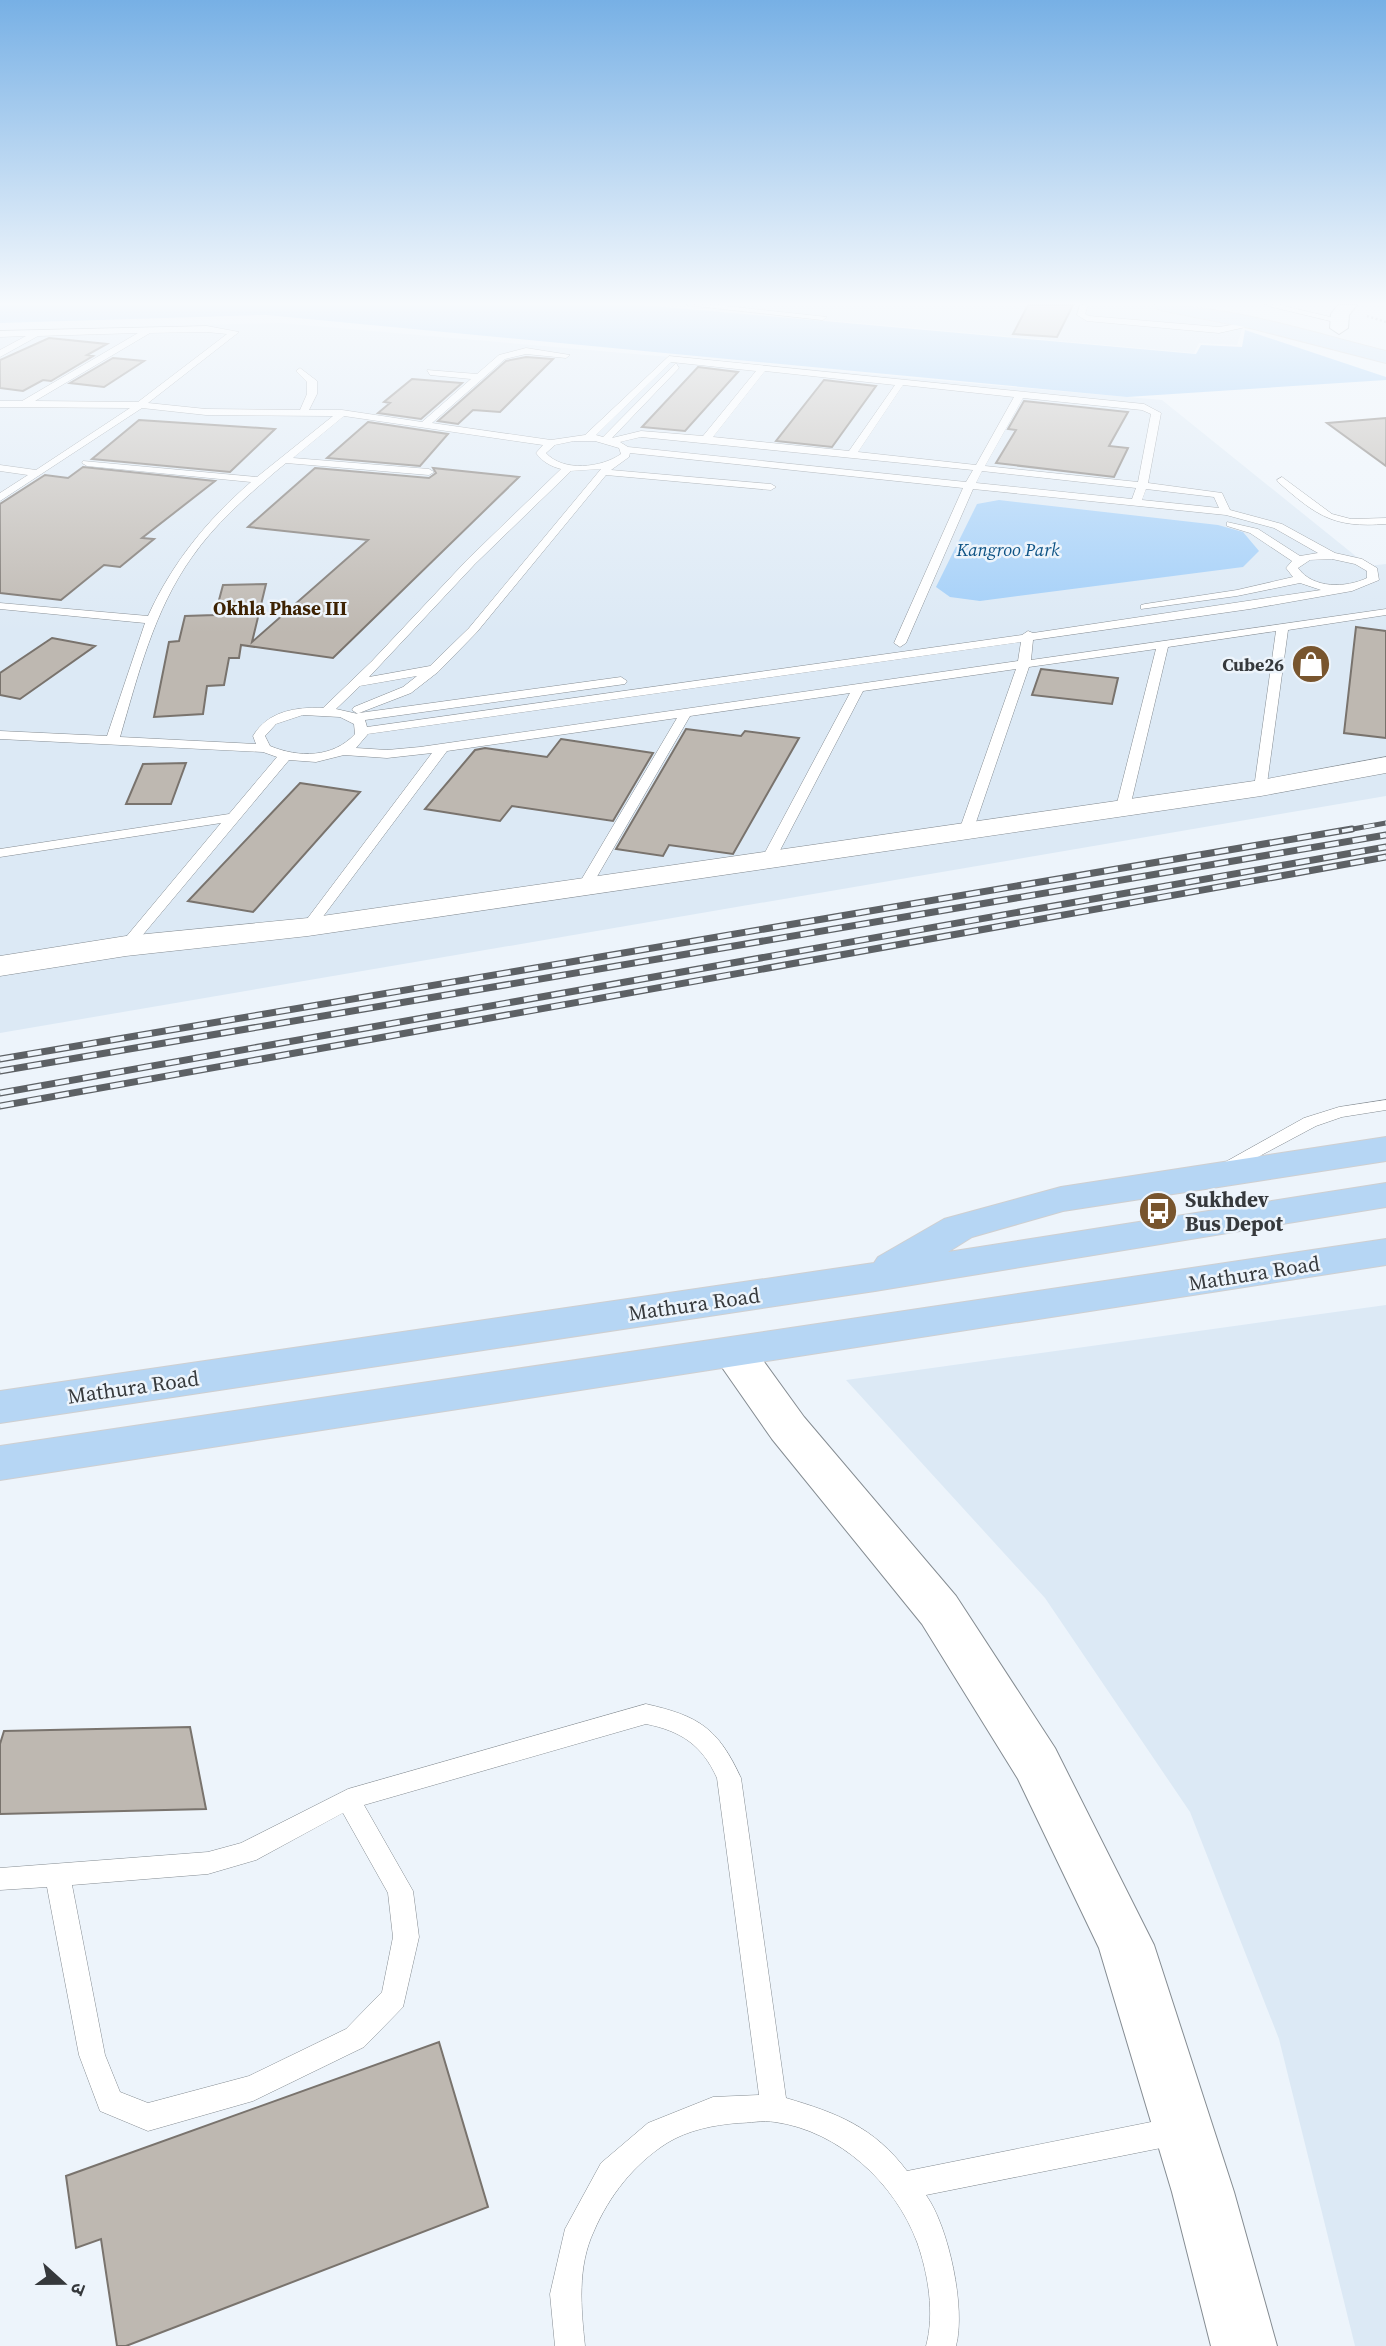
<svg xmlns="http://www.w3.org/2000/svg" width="1386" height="2346" font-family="'Source Serif 4','Noto Sans Devanagari',serif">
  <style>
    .built { fill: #dce9f5 }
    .green { fill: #a1cef8 }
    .building { fill: #beb8b1; stroke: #79736d; stroke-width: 2 }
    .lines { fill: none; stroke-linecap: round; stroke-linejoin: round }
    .service-casing { stroke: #858c92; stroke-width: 1 }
    .minor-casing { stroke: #858c92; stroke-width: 1 }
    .tertiary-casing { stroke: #858c92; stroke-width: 2 }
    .primary-casing { stroke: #cfcfd0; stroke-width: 2 }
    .trunk-casing { stroke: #cfcfd0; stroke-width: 2 }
    .path { stroke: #a8aeb3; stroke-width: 2.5; stroke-dasharray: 2 2.5; stroke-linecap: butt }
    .service { fill: #fff; fill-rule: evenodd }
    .minor { fill: #fff; fill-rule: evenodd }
    .tertiary { fill: #fff; fill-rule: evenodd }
    .primary { fill: #c8e0f7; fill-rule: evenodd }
    .trunk { fill: #b6d6f4; fill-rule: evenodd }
    .rail-far1-casing { stroke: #5d6165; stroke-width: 5 }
    .rail-casing { stroke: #5d6165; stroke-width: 7 }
    .rail-far1 { stroke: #edf4fb; stroke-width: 3.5; stroke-dasharray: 11; stroke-linecap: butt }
    .rail { stroke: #edf4fb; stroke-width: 4.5; stroke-dasharray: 14; stroke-linecap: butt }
    .labels { text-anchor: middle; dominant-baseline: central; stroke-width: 5; stroke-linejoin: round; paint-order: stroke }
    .far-park-label { font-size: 18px; font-style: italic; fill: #0e5385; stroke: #edf4fb }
    .far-poi-label { font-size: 18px; font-weight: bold; fill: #36393c; stroke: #edf4fb; text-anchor: end }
    .far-neighbourhood-label { font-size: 19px; font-weight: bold; fill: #3d2202; stroke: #edf4fb }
    .poi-label { font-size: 21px; font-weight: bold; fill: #36393c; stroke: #edf4fb; text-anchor: start }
    .street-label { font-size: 21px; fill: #36393c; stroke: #edf4fb }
  </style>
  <rect width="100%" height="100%" fill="#edf4fb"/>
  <path class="built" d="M659,305H1141L1242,329L1237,345L1199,343L1194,353Z
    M280,323L1162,400L1368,566L1386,564V796L0,1033V330Z
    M1386,1305V2346H1355L1279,2039L1190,1812L1045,1598L846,1380Z"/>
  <path class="green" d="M0,305H642L1196,354L1201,345L1242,347L1245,330L1386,377V380L1127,397L266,315L0,323Z
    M999,500L1218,525L1243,532L1259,551L1243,567L980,601L950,597L936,587L977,504Z"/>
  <path class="building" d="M1028,305H1073L1057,337L1013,334Z
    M49,338L107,344L87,355L93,356L51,381L43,380L23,391L0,388V360Z
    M526,357L553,359L500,412L473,410L458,424L438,421L506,361Z
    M113,358L144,361L104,387L70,383Z
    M698,367L738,372L685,431L642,427Z
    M412,379L462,383L421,419L378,413L390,403L384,402Z
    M824,380L876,386L832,447L776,441Z
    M1024,401L1128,412L1109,446L1128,448L1114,477L996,463L1016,430L1008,429Z
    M1386,418V466L1327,423Z
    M139,420L275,429L230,472L92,459Z
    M368,422L448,434L420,466L327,458Z
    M83,467L215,481L142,538L154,539L120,567L104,565L61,600L0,593V504L45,475L68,478Z
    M315,468L429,478L436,473L433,468L519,477L333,658L241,645L239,658H229L224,685L207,686L203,714L154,717L169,642L179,641L185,616L215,615L223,585L266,584L252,642L368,540L248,527Z
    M1356,627L1386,631V738L1344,733Z
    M52,638L95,646L20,699L0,695V673Z
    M1041,669L1118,678L1112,704L1032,695Z
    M686,729L741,736L745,731L799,738L733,854L669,845L663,856L616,849Z
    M561,739L653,753L613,821L512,806L500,821L425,809L475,750L485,748L547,757Z
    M186,763L171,804H126L143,764Z
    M300,783L360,792L253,912L188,901Z
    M190,1727L206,1809L0,1814V1744L4,1731Z
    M439,2042L488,2207L126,2346H117L101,2239L76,2248L66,2176Z"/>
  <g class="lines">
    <g class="service-casing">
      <path id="service" d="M686,305H717L827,317L823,320Z
        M1080,305H1088L1085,314L1089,316L1219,327L1255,321L1259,324L1219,333L1087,321L1077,315Z
        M1264,305H1280L1343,320L1339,323Z
        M207,326L239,332L148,403L206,409L300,410L307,394V382L296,371L300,368L317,381V394L309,410H342L422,422L471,379L430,375L427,370L477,374L499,355L526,348L570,355L566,358L526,354L505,359L432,423L551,440L585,435L669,356L1144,404L1161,413L1148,483L1222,493L1230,510L1282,524L1335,553L1362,559L1377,568L1379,580L1352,591L1250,609L1033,640L1031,660L1386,609V615L1288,630L1266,791L1261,792L1254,788L1276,631L1168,647L1130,807L1123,811L1116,807L1156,649L1029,667L973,831L966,835L959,831L1016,669L863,691L775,860L768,864L761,860L850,693L690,716L591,887L584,891L577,887L677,718L447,751L313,930L308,931L301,927L432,753L387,758L344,755L316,762L289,760L131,949L126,951L118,946L121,943L221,823L0,857V849L229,814L277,757L263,752L0,739V731L107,736L145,623L0,609V603L148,616C172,563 207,520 251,482L87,466L82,463L83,461L257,477L333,416L206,415L142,408L0,501V493L28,475L0,471V465L36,470L130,408L0,407V401H22L138,333L38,336L0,357V350L26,336L0,337V331ZM207,332L227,334L138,402L35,401L150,333ZM671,362L756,371L703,436L641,431L612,438L679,368L676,363L603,437L596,435ZM765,371L895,385L849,451L713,437ZM903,385L1014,397L976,465L858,452ZM1023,398L1142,410L1151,414L1138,482L985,466ZM344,416L543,445L536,453C543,462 550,466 561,469L467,560L372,661L323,708C296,707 268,711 253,736L256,744L120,737C138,675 154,610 192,557C215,524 245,498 275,472L286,463L429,475L434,472L429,469L293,458ZM641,437L973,470L966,482L628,447L620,442ZM574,441H595L619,448L621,454C601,468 563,472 546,453L555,445ZM630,453L963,488L894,643L900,647L906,643L973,489L1226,515L1274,528L1318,553L1300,556L1258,529L1227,522V526L1250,533L1292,561L1286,568L1293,577L1237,590L1145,604L1141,605V609L1237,596L1300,583L1321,590L1033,633L1028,631L1022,635L367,727L365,720L625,684L627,681L621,677L359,713L411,693L438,672L477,632L606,475L771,490L776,487L771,484L611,470L629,457ZM601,469L469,628L430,666L369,677L475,564L571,471ZM982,471L1136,488L1132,499L976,483ZM1146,489L1214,497L1219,508L1142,500ZM1332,559L1355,564L1367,571V578C1346,588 1313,589 1298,568L1310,560ZM1021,642L1018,661L420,747L387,750L356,748L368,734ZM417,676L403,687L354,707L352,710L358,714L336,709L360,686ZM303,715L340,717L354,724L355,734C333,758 299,758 270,746L265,736L276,724Z
        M1282,477L1332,514L1351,519L1386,518V524C1333,528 1317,516 1278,482L1277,480Z
        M1386,1100V1110L1342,1117L1316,1126L1226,1174H1214L1211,1170L1304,1118L1339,1107Z
        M646,1704C699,1716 718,1728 741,1778L786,2098C837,2113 874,2127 907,2171L1176,2117L1186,2121L1190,2131L1186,2141L1176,2145L926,2195C949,2227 966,2309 956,2346H926C935,2314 928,2273 917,2242C895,2183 839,2131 775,2122C763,2120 749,2123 738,2123C714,2125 688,2130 667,2143C634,2164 609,2196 594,2231C577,2267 581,2308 585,2346H555L550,2294L565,2229L601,2163L648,2123L713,2097L759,2095L717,1778C702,1745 681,1731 646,1724L364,1805L413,1891L419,1937L403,2007L364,2047L253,2101L148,2131L100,2111L79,2055L47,1887L0,1890V1868L208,1852L241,1843L348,1789ZM343,1813L388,1893L393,1937L382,1992L346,2029L249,2076L148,2103L120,2092L105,2055L72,1885L208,1874L256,1860Z"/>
    </g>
    <g class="minor-casing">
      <path id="minor" d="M1386,757V773L1261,796L308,936L126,956L0,976V956L126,936L308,918L1261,780Z"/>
    </g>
    <g class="tertiary-casing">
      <path id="tertiary" d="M1338,305H1357L1349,315L1348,328L1339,334L1330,328L1331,314Z
        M734,1337L749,1341L804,1417L956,1596L1055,1748L1154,1945L1234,2192L1277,2346H1211L1172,2192L1099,1948L1018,1779L922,1624L772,1439L719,1363L713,1352L719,1341Z"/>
    </g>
    <g class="primary-casing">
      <path id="primary" d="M1151,305C1230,305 1309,332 1386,351V363L1254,329L1160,310Z"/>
    </g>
    <g class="trunk-casing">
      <path id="trunk" d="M1386,1137V1161L1063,1211L972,1237L948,1252L1386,1183V1207L875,1291L0,1423V1391L874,1263L878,1257L944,1219L1061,1187Z
        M1386,1239V1265L0,1480V1446Z"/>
    </g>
    <path class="path" d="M1367,316L1386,322"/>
    <use href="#service" class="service"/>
    <use href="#minor" class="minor"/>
    <use href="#tertiary" class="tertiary"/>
    <use href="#primary" class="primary"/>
    <use href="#trunk" class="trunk"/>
    <g class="rail-far1-casing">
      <path id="rail-far1" d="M1342,831L1386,823"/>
    </g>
    <g class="rail-casing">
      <path id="rail" d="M0,1059L1352,829
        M0,1071L1386,835
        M0,1093L1386,847
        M0,1106L1386,857"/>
    </g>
    <use href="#rail-far1" class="rail-far1"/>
    <use href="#rail" class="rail"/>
  </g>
  <linearGradient id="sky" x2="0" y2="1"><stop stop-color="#77b0e5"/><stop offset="0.48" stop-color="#f7fafd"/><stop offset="1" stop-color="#f7fafd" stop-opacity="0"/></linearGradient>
  <rect width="1386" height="633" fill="url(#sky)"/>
  <defs>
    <g id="shop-disc" transform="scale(2.0125)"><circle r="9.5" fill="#78552e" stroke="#edf4fb"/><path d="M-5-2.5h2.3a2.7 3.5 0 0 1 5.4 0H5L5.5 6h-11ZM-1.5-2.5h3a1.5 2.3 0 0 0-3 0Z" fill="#fff"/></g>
    <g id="bus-disc" transform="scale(2.0125)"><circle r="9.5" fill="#78552e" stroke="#edf4fb"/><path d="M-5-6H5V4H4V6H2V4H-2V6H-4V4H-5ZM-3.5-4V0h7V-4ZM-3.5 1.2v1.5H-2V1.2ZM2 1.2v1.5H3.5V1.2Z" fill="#fff"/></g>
  </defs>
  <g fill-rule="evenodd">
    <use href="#shop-disc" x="1311" y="664"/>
    <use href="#bus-disc" x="1158" y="1211"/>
  </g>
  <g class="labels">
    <g class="far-park-label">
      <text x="1008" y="549">Kangroo Park</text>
    </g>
    <g class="far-poi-label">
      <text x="1284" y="664">Cube26</text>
    </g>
    <g class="far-neighbourhood-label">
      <text x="280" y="608">Okhla Phase III</text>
    </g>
    <g class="poi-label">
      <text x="1185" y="1199">Sukhdev<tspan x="1185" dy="24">Bus Depot</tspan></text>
    </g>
    <g class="street-label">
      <text transform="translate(1254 1273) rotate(-9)">Mathura Road</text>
      <text transform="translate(694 1304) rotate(-8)">Mathura Road</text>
      <text transform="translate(133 1387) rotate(-8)">Mathura Road</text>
    </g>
  </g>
  <g transform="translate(63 2283) rotate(111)" stroke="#edf4fb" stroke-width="5" paint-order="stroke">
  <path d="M0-5L12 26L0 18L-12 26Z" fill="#36393c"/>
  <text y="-10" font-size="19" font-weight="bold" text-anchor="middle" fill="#36393c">उ</text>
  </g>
</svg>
